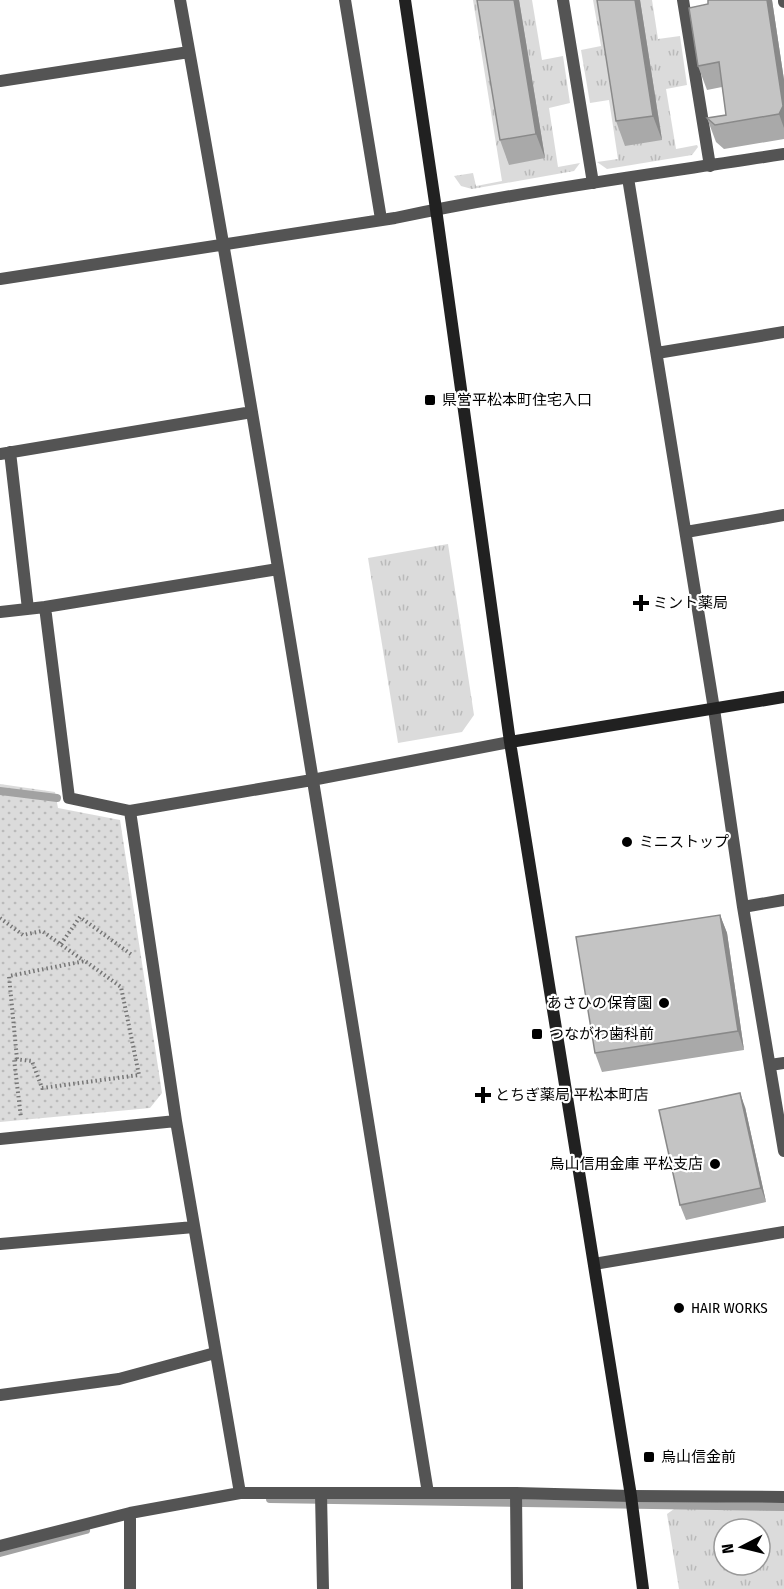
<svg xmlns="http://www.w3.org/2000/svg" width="784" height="1589" font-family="'Fira Sans Condensed','Noto Sans JP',sans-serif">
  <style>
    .grass { fill: url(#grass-tufts); fill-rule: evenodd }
    .park { fill: url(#park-dots) }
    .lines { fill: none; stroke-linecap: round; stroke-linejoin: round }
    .stream { stroke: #a2a2a2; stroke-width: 8 }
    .path { stroke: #767676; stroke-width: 4; stroke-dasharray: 1.5 3; stroke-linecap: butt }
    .lane { stroke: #545454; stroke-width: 12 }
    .street { stroke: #545454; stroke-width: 12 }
    .secondary { stroke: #212121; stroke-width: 12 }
    .wall { fill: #a9a9a9 }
    .shaded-wall { fill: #898989 }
    .building { fill: #c4c4c4; stroke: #898989; stroke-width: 1.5 }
    .poi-dot { fill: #000; stroke: #fff; stroke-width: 2 }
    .labels { text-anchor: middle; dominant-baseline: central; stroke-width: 4.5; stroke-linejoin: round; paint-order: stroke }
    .poi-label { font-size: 15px; fill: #000; stroke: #fff; text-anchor: start }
  </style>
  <defs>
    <pattern id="grass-tufts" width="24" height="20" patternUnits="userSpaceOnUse" patternTransform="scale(1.5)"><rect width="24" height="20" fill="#dbdbdb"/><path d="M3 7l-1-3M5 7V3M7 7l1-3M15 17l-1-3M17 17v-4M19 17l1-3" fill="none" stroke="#bababa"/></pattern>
    <pattern id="park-dots" width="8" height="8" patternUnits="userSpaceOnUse" patternTransform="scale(1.5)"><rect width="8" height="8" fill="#dbdbdb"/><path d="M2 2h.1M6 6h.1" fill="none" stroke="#bababa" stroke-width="1.8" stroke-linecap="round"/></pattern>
  </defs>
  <rect width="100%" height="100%" fill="#fff"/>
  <path class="grass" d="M473,0H532L542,60L563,56L570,103L549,108L558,167L580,163L574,171L472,189L461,186L454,176L473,173L476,186L502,181Z
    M593,0H652L658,39L680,36L687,85L666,89L676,149L697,145L698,147L692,155L607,169L597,162L618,159L609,100L590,103L581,50L601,46Z
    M448,544L474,715L462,732L398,743L368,558Z
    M681,1504L784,1509V1589H679L667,1514ZM724,1529H760V1565H724Z"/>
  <path class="park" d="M0,784L55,792L58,808L120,820L162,1093L150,1108L0,1122Z"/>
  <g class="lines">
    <path class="stream" d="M0,791L57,798
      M270,1499L784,1507
      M0,1553L86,1530"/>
    <path class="path" d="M0,918L23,935L42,931L84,961
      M61,944L80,917L132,955
      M17,1059L9,976L85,961L121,987L139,1075L42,1088L32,1061L14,1059L21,1118"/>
    <path class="lane" d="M563,0L593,183
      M683,0L710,166
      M784,0V2"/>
    <path class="street" d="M180,0C270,497 347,995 428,1493
      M345,0L381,219
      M0,81L189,52
      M628,178L714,709L743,907L784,1151
      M0,279L395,218C523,191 654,174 784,154
      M657,353L784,332
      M10,452L28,609
      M0,454L252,412
      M686,532L784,515
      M45,607L278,569
      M0,612L45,607L69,798L130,811
      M743,907L784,900
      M770,1065L784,1063
      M176,1121L240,1493
      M0,1139L176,1121L130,811L312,780L510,742
      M0,1244L194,1227
      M594,1264L784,1232
      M0,1395L119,1379L215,1353
      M516,1493L517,1589
      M321,1494L323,1589
      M0,1546L130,1513L240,1493H516L631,1496L784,1497
      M130,1589V1513"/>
    <path class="secondary" d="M405,0L436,209L510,742L631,1496L643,1589
      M510,742L784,697"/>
  </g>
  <path class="wall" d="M519,0L545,158L509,165L500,140Z
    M597,0H640L662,140L625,146L616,121Z
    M708,0H772L784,80V139L724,149L716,142L707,118L726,115L722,87L707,90L698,66L708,4Z
    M720,915L727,933L744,1050L602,1072L595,1053Z
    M745,1107L766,1202L686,1220L680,1205Z"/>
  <path class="shaded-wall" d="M514,0H519L545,158L536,134Z
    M635,0H640L662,140L653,116Z
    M767,0H772L784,80V128L779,114Z
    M720,915L727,933L744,1050L738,1031Z
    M740,1093L745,1107L766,1202L761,1188Z"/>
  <path class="building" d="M477,0H514L536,134L500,140Z
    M597,0H635L653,116L616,121Z
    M708,0H767L783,106L779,114L715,125L707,118L726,115L719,62L698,66L689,8L708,4Z
    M720,915L738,1031L595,1053L576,937Z
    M740,1093L761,1188L680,1205L659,1110Z"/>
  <g class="poi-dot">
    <rect x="424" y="394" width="12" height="12" rx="3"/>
    <path d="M638 594h6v6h6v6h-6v6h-6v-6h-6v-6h6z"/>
    <circle cx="627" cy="842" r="6"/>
    <circle cx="664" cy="1003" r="6"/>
    <rect x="531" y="1028" width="12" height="12" rx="3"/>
    <path d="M480 1086h6v6h6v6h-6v6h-6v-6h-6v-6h6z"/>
    <circle cx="715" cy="1164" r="6"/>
    <circle cx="679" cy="1308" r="6"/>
    <rect x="643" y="1451" width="12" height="12" rx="3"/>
  </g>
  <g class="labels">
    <g class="poi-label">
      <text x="442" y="400">県営平松本町住宅入口</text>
      <text x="653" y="603">ミント薬局</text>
      <text x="639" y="842">ミニストップ</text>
      <text x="652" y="1003" text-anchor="end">あさひの保育園</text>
      <text x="549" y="1034">つながわ歯科前</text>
      <text x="495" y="1095">とちぎ薬局 平松本町店</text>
      <text x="703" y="1164" text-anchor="end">烏山信用金庫 平松支店</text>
      <text x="691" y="1308">HAIR WORKS</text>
      <text x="661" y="1457">烏山信金前</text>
    </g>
  </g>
  <g transform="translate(742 1547) rotate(263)"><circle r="28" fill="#ffffff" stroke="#999999" stroke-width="1.5"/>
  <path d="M0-4.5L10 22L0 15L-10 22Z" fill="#000000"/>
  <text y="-9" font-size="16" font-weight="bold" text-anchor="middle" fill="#000000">N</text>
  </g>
</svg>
